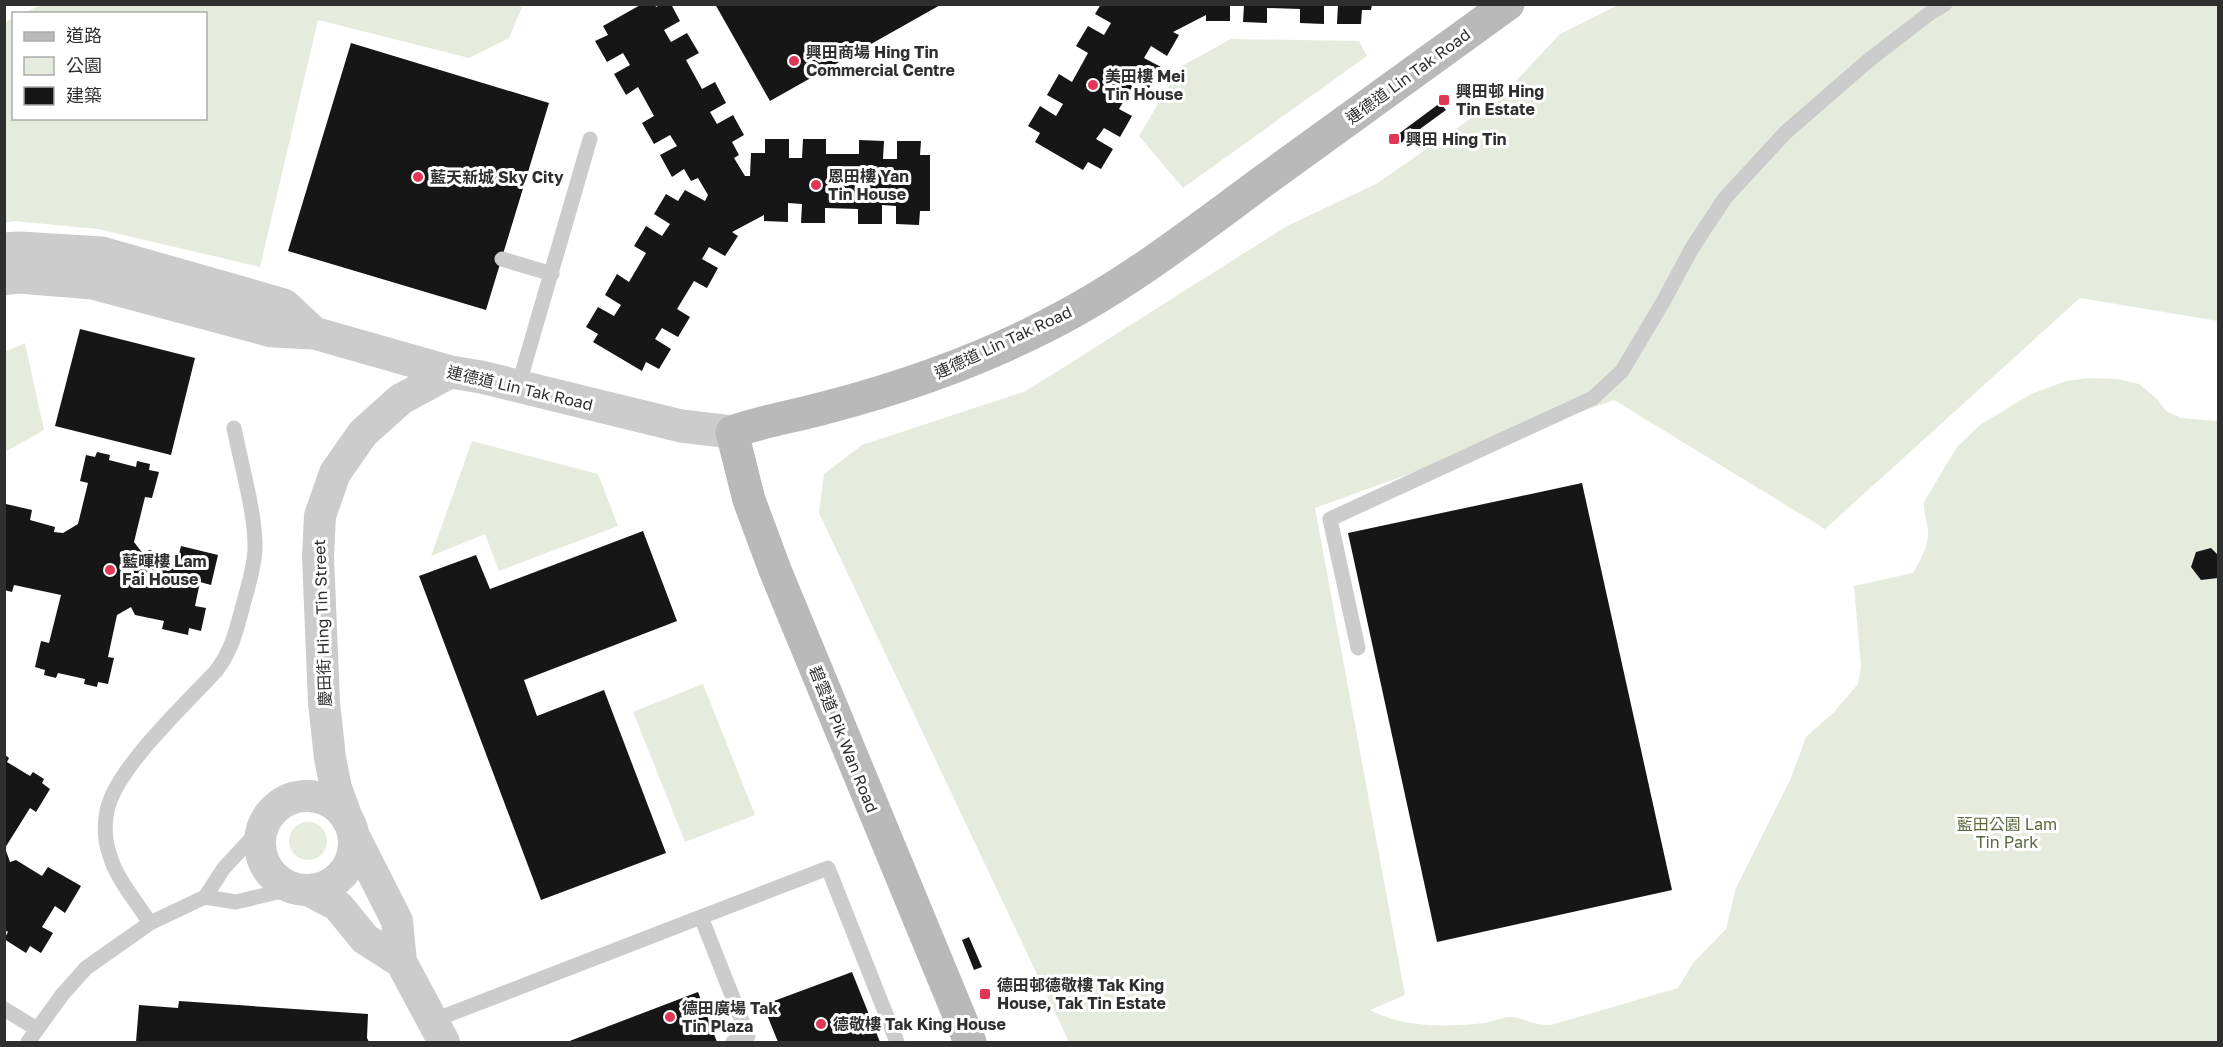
<svg xmlns="http://www.w3.org/2000/svg" width="2223" height="1047" font-family="'Golos Text','Noto Sans TC',sans-serif">
  <style>
    .green { fill: #e6ecdd }
    .building { fill: #161616 }
    .lines { fill: none; stroke-linecap: round; stroke-linejoin: round }
    .service { stroke: #ccc; stroke-width: 15 }
    .minor { stroke: #ccc; stroke-width: 32 }
    .tertiary { stroke: #ccc; stroke-width: 33 }
    .secondary { stroke: #b9b9b9; stroke-width: 33 }
    .poi-dot { fill: #e13655; stroke: #fff; stroke-width: 2 }
    .labels { text-anchor: middle; dominant-baseline: central; stroke-width: 6; stroke-linejoin: round; paint-order: stroke }
    .poi-label { font-size: 16px; font-weight: bold; fill: #2f2f2f; stroke: #fff; text-anchor: start }
    .street-label { font-size: 16px; fill: #2f2f2f; stroke: #fff }
    .park-label { font-size: 16px; fill: #576a3d; stroke: #fff }
  </style>
  <rect width="100%" height="100%" fill="#fff"/>
  <path class="green" d="M41,5V4L523,5L509,38L469,58L318,20L260,267L98,229L14,221L5,223V22L13,18L14,118H206V14L23,13Z
    M1618,5H2218V321L2080,298L1825,529L1614,400L1315,508L1405,995L1370,1010C1404,1028 1446,1027 1484,1023C1492,1022 1502,1017 1511,1017C1526,1018 1533,1026 1551,1025L1678,988L1693,963L1726,929L1736,888L1791,778L1806,737L1834,712L1858,684L1861,667L1854,586L1913,573C1919,562 1927,549 1928,536C1929,525 1923,513 1924,502L1957,447L1980,425L2031,394L2066,381L2090,378L2118,379L2139,384L2156,398L2166,411L2181,418L2218,421V1042H1069L819,513L824,474L862,445L1026,391L1287,226L1376,184L1499,99L1560,34Z
    M1231,39L1359,41L1367,56L1183,188L1139,136L1180,67Z
    M25,343L44,430L5,452V352Z
    M472,441L598,474L618,526L499,571L485,534L431,556Z
    M703,684L755,815L685,842L633,712Z
    M289 841a19 19 0 1 1 38 0a19 19 0 1 1-38 0Z"/>
  <path class="building" d="M642,4H655L656,7L661,4H671L680,21L664,30L671,42L687,33L699,53L686,60L702,89L715,82L726,103L710,112L717,124L733,115L744,135L732,142L739,155L734,158L745,176H750L751,153H765V139H789V158H802L803,139H826V154H859V140L884,141L883,159H897V141H921L920,155H930V211H920L919,225L896,224V206L882,205V224H858V209L825,208V223H801L802,204L788,203V222L764,221V215L732,232L738,236L725,256L709,247L702,259L718,268L707,288L694,281L677,309L690,317L678,337L662,328L655,339L671,349L659,369L646,362L642,371L593,342L598,334L586,327L598,307L614,316L621,305L605,295L617,274L629,282L646,253L634,246L646,226L662,236L670,224L654,214L666,194L678,201L685,190L705,201L708,195L698,178L691,181L684,169L672,177L660,155L677,146L670,135L654,144L642,123L654,116L638,87L626,95L614,74L630,65L623,53L607,62L595,41L608,35L603,26Z
    M715,4H942L770,101Z
    M1101,4H1230V21H1206V15L1173,32L1179,35L1167,56L1151,46L1144,58L1161,67L1149,88L1136,80L1119,109L1132,116L1120,137L1104,128L1096,139L1113,149L1101,169L1088,162L1083,170L1035,142L1040,133L1028,126L1040,106L1056,116L1063,104L1047,95L1059,74L1072,82L1088,53L1076,46L1088,26L1104,35L1111,23L1095,14Z
    M1338,4H1372L1371,10H1362L1361,24H1337Z
    M1244,5H1324V24L1300,23V9L1267,8V23L1243,22Z
    M351,43L549,103L486,310L288,251Z
    M1440,103L1446,110L1398,145L1393,138Z
    M80,329L195,358L171,455L55,426Z
    M97,452L110,455L109,460L136,467L137,461L150,464L149,470L159,472L152,498L145,497L134,542L144,555L149,550L178,558L181,546L218,555L211,585L200,582L195,606L206,608L201,631L189,628L188,635L162,629L164,621L135,615L131,607L117,615L108,657L114,658L108,684L98,682L97,687L84,684L85,679L58,673L56,678L44,675L45,670L35,667L41,641L49,643L61,595L14,585L12,592L4,590V510L6,504L32,510L30,520L55,527L54,532L63,533L78,524L88,483L80,481L86,455L95,457Z
    M1582,483L1672,890L1437,942L1348,533Z
    M643,531L677,621L524,680L537,716L604,690L666,853L541,900L419,576L476,555L490,589Z
    M2211,548L2218,555V578L2201,580L2191,567L2196,552Z
    M4,754L9,758L7,762L30,776L33,772L44,779L42,783L50,789L36,812L30,808L5,848L10,862L16,860L42,876L48,867L81,886L65,913L55,906L42,927L53,933L41,953L30,946L26,953L4,939L8,932L5,930Z
    M969,937L982,967L974,970L962,940Z
    M852,972L880,1042H778L763,1005Z
    M698,992L717,1042H567Z
    M179,1001L368,1014L367,1038L369,1042H136L139,1005L178,1008Z"/>
  <g class="lines">
    <path class="service" d="M502,259L552,274
      M518,387L590,139
      M1358,648L1330,519L1593,398L1622,371L1663,302L1692,248L1725,198L1786,132L1869,60L1930,13L1945,4
      M205,897L236,902L294,888
      M701,917L828,868L897,1042
      M150,923C137,902 117,880 110,856C105,842 104,826 107,811C115,769 186,704 216,671C231,652 236,632 242,609C247,589 254,570 255,550C256,515 241,464 234,428
      M4,1009L37,1029
      M432,1021L701,917L748,1036L733,1042
      M28,1042L62,995L86,968L150,923L205,897L224,868L262,827"/>
    <path class="minor" d="M260 843a47 47 0 1 1 94 0a47 47 0 1 1-94 0Z
      M348,821L336,788L330,758L324,703L318,556L320,516L335,473L363,433L401,399L451,372
      M353,834L397,921L401,962L444,1042
      M308,890L338,906L365,939L401,962"/>
    <path class="tertiary" d="M4,249L19,248L102,253L284,305L314,333
      M4,279L19,277L93,283L272,331L314,333L451,372L481,377L681,426L732,432"/>
    <path class="secondary" d="M970,1042L775,570L749,500L732,432C763,421 796,416 828,407C904,387 978,361 1048,325C1125,286 1193,233 1262,182C1344,122 1426,63 1508,4"/>
  </g>
  <g class="poi-dot">
    <circle cx="794" cy="61" r="6"/>
    <circle cx="1093" cy="85" r="6"/>
    <rect x="1438" y="94" width="12" height="12" rx="3"/>
    <rect x="1388" y="133" width="12" height="12" rx="3"/>
    <circle cx="418" cy="177" r="6"/>
    <circle cx="816" cy="185" r="6"/>
    <circle cx="110" cy="570" r="6"/>
    <rect x="979" y="988" width="12" height="12" rx="3"/>
    <circle cx="670" cy="1017" r="6"/>
    <circle cx="821" cy="1024" r="6"/>
  </g>
  <g class="labels">
    <g class="poi-label">
      <text x="806" y="52">興田商場 Hing Tin<tspan x="806" dy="18">Commercial Centre</tspan></text>
      <text x="1105" y="76">美田樓 Mei<tspan x="1105" dy="18">Tin House</tspan></text>
      <text x="1456" y="91">興田邨 Hing<tspan x="1456" dy="18">Tin Estate</tspan></text>
      <text x="1406" y="139">興田 Hing Tin</text>
      <text x="828" y="176">恩田樓 Yan<tspan x="828" dy="18">Tin House</tspan></text>
      <text x="430" y="177">藍天新城 Sky City</text>
      <text x="122" y="561">藍暉樓 Lam<tspan x="122" dy="18">Fai House</tspan></text>
      <text x="997" y="985">德田邨德敬樓 Tak King<tspan x="997" dy="18">House, Tak Tin Estate</tspan></text>
      <text x="682" y="1008">德田廣場 Tak<tspan x="682" dy="18">Tin Plaza</tspan></text>
      <text x="833" y="1024">德敬樓 Tak King House</text>
    </g>
    <g class="street-label">
      <text transform="translate(1408 76) rotate(-36)">連德道 Lin Tak Road</text>
      <text transform="translate(1003 342) rotate(-25)">連德道 Lin Tak Road</text>
      <text transform="translate(520 388) rotate(13)">連德道 Lin Tak Road</text>
      <text transform="translate(322 623) rotate(-92)">慶田街 Hing Tin Street</text>
      <text transform="translate(844 739) rotate(68)">碧雲道 Pik Wan Road</text>
    </g>
    <g class="park-label">
      <text x="2007" y="824">藍田公園 Lam<tspan x="2007" dy="18">Tin Park</tspan></text>
    </g>
  </g>
  <rect width="2223" height="1047" fill="none" stroke="#2f2f2f" stroke-width="12"/>
  <rect x="12" y="12" width="195" height="108" fill="#ffffff" stroke="#acacac" stroke-width="1.5"/>
  <rect x="24" y="32" width="30" height="9" fill="#b9b9b9" stroke="#acacac" stroke-width="1.5"/>
  <text x="66" y="42" font-size="18" fill="#2f2f2f">道路</text>
  <rect x="24" y="57" width="30" height="18" fill="#e6ecdd" stroke="#acacac" stroke-width="1.5"/>
  <text x="66" y="72" font-size="18" fill="#2f2f2f">公園</text>
  <rect x="24" y="87" width="30" height="18" fill="#161616" stroke="#acacac" stroke-width="1.5"/>
  <text x="66" y="102" font-size="18" fill="#2f2f2f">建築</text>
</svg>
